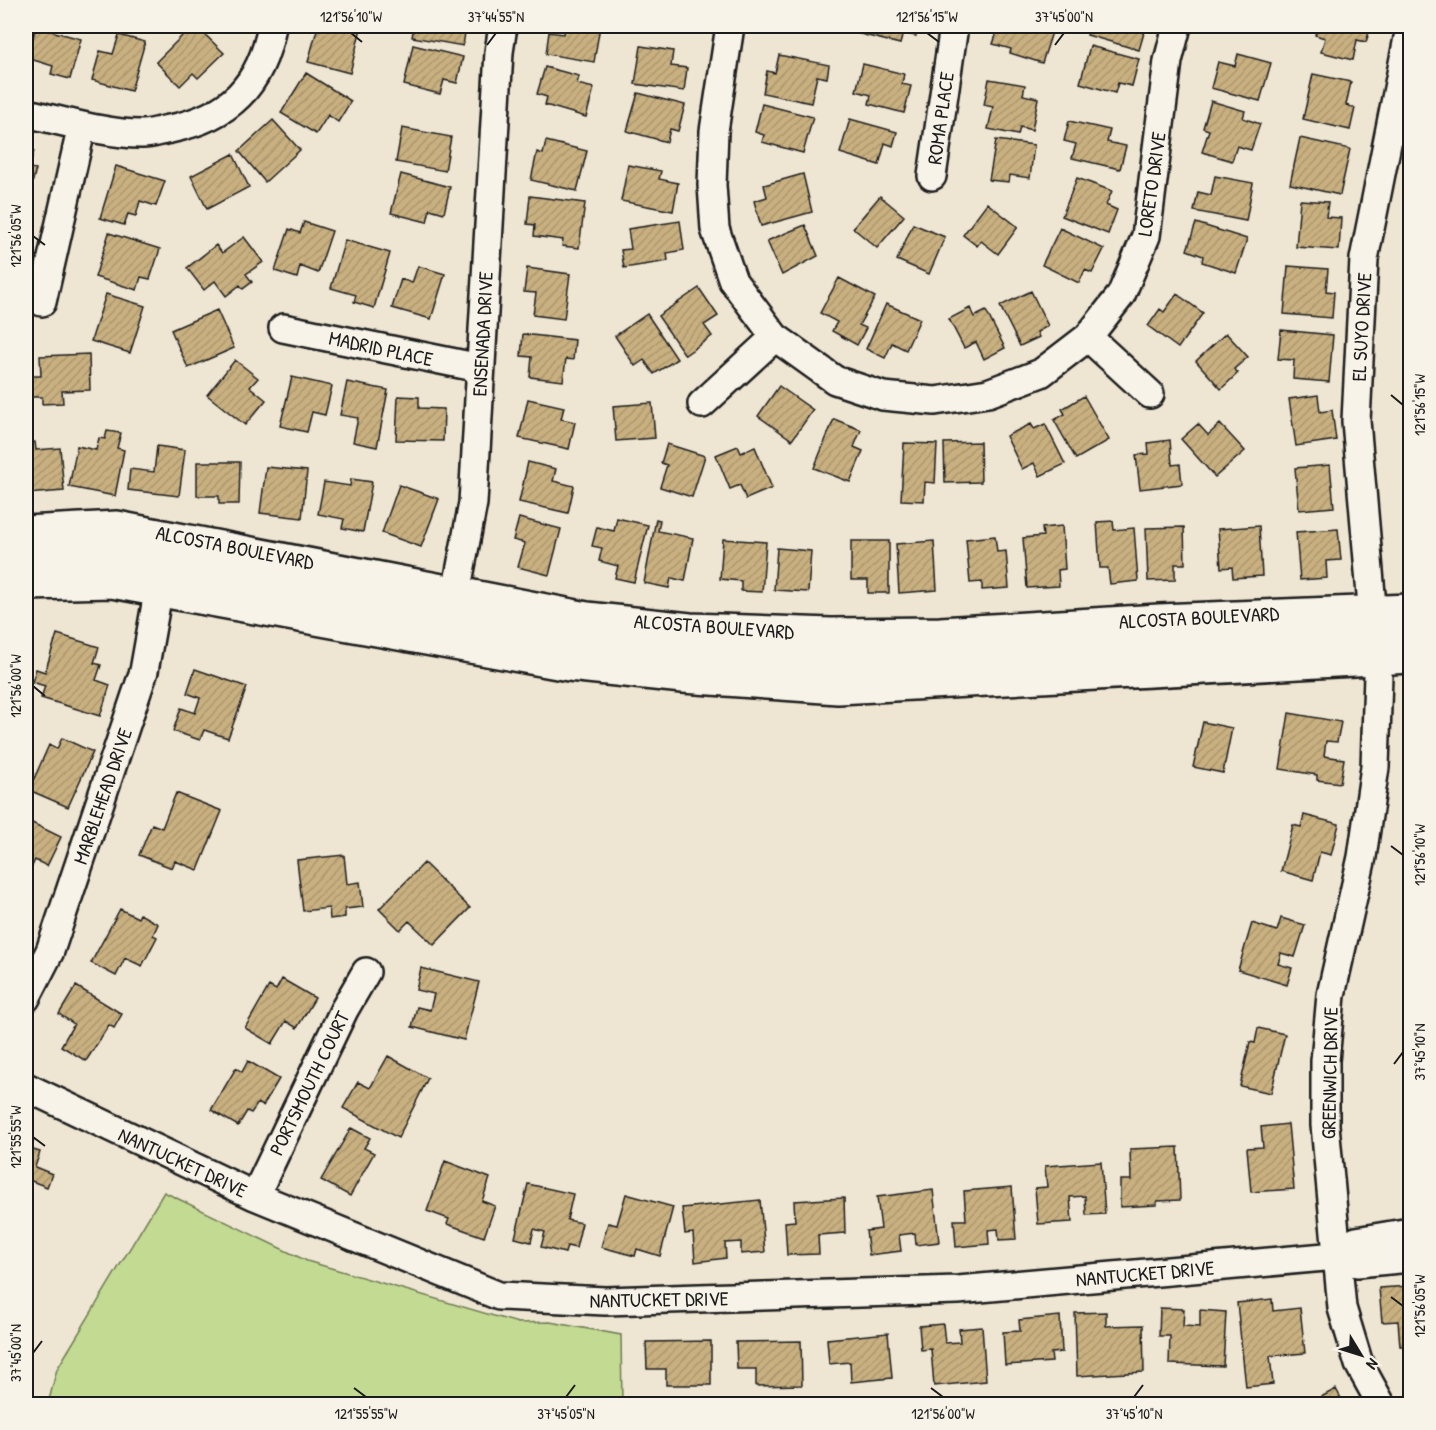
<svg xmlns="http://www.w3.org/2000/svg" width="1436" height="1430" font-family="'Patrick Hand',sans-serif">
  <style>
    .green { fill: #c2da91; stroke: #6f7b56; stroke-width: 1.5 }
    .building { fill: url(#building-hatch); stroke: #1c1c1c; stroke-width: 1.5 }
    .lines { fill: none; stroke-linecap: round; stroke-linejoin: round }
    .minor-casing { stroke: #1c1c1c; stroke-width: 32 }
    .major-casing { stroke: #1c1c1c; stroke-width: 38 }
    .minor { stroke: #f7f3e8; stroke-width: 27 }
    .major { stroke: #f7f3e8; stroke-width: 33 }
    .ticks { fill: none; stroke: #1c1c1c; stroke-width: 2 }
    .labels { text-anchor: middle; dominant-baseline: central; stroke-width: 5; stroke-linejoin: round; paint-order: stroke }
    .street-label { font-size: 20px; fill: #1c1c1c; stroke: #f7f3e8 }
    .neatline { fill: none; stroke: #1c1c1c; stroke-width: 2 }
    .ticks-label { font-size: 15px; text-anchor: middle; fill: #1c1c1c }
  </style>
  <defs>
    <pattern id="building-hatch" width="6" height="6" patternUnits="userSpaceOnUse" patternTransform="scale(1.5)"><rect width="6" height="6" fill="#c9b080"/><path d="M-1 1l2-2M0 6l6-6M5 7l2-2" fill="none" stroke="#ac976e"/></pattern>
  </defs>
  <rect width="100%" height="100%" fill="#eee6d3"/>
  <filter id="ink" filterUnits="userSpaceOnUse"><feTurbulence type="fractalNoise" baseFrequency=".0167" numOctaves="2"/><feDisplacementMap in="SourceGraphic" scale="12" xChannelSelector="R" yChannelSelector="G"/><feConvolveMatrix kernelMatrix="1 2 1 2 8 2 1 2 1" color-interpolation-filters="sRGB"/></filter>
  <g filter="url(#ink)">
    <path class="green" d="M164,1192L307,1261L518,1323L550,1322L621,1335L622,1404H48L57,1369Z"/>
    <path class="building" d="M192,26H196L224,53L198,78L193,73L180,86L156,62Z
      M318,26L361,28L350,73L308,62Z
      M414,26H466L463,46L412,37Z
      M565,26H600L594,62L546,54L549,32L564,34Z
      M858,26H919L916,36L903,33L900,44L856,33Z
      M999,26H1043L1053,29L1042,63L1010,53L1011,49L993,44Z
      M1090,26H1146L1139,50L1087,35Z
      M1318,26H1371L1366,42L1357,40L1353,60L1321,52L1325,38L1315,35Z
      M36,27L81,39L70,79L51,74L53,66L27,58Z
      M119,35L145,42L131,91L92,80L100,51L113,54Z
      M413,45L463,57L457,83L444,80L440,94L404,85Z
      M641,46L673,51L671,66L687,68L684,91L635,84Z
      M1090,46L1139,59L1132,86L1118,83L1115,93L1080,83Z
      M1238,54L1271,63L1260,101L1211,88L1218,62L1235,66Z
      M779,55L829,65L827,78L817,76L811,103L763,93L767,71L775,73Z
      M863,64L904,74L902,84L911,86L904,113L869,104L871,95L856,91Z
      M545,67L579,76L577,84L594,88L586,117L545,105L547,97L537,94Z
      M306,73L351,101L338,122L328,115L316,134L281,113Z
      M1313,74L1351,82L1346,105L1355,108L1350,130L1303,119Z
      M989,79L1025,85L1023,95L1038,98L1032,130L1020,127L1018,135L988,129L993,107L984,105Z
      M638,93L685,105L678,131L670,129L667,142L627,131Z
      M1211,101L1245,111L1243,118L1260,124L1251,150L1237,146L1232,161L1202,152L1209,130L1203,128Z
      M762,104L813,117L803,153L762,142L764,135L755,132Z
      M850,119L897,132L893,146L885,143L879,165L840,153Z
      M273,120L300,150L265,182L239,151Z
      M1069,121L1110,130L1107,142L1126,146L1120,169L1072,158L1076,144L1064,141Z
      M402,128L451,137L445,171L396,162Z
      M1300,138L1350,149L1340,195L1290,184Z
      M996,140L1034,145L1030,178L1010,175L1009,182L989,180Z
      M546,141L587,151L577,191L531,180L537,152L543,154Z
      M26,149L34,151L29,168L36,169L28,199L26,198Z
      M233,154L249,187L207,209L191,176Z
      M628,165L661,171L659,179L678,183L673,211L621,201Z
      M116,166L165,181L156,206L140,201L136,216L128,214L124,225L100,218Z
      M401,174L450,187L444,213L430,209L427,222L391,213Z
      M803,174L812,212L761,226L754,201L767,197L764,185Z
      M1215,176L1253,183L1246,221L1194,211L1198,192L1211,195Z
      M1077,178L1112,191L1106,205L1117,210L1108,234L1062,216Z
      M530,196L585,203L579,248L562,246L563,240L534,236L535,225L527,224Z
      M880,196L904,216L877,248L853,228Z
      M1300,200L1328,202L1326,217L1341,218L1339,250L1296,247Z
      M987,203L1018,227L998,254L981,241L977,246L963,235Z
      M680,221L684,250L667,253L668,261L624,268L621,250L631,249L628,229Z
      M304,222L332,231L318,273L300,266L297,278L275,271L289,229L300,233Z
      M1196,223L1247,239L1236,273L1202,262L1203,256L1187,250Z
      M913,224L945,237L929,274L897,260Z
      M805,225L818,256L782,275L767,241Z
      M1060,228L1104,249L1092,273L1085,270L1079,283L1042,265Z
      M109,233L160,249L150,279L141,277L137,290L95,277Z
      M244,237L263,262L246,274L252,282L243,289L240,285L226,296L215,281L204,290L187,268L216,245L222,253Z
      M345,240L390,253L374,308L354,302L356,295L331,288Z
      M418,266L445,274L431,319L392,308L401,279L412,283Z
      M1288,266L1328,269L1326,291L1334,292L1332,318L1284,314Z
      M527,268L570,274L564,319L533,315L536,293L524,292Z
      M839,278L875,297L859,325L866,328L857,345L832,331L837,322L820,313Z
      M699,288L718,316L704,325L712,336L685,355L658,316Z
      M1031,291L1048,326L1037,332L1039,337L1020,346L1000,306Z
      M106,294L145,306L130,353L91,341Z
      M1177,294L1203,313L1178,348L1148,326L1160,309L1164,312Z
      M886,304L920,319L906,350L892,343L885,358L866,349Z
      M970,308L974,317L986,311L1005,348L984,359L976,342L964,348L949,319Z
      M217,310L234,348L188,368L171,330Z
      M647,314L677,359L654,374L644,360L635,366L615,336Z
      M1281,330L1333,335L1329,382L1293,379L1294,360L1278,359Z
      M1226,333L1248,357L1234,369L1238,373L1221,389L1196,361Z
      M523,334L575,340L573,360L566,359L563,381L530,377L532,357L521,356Z
      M89,354L90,390L62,391L63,403L42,404V397H28V376H41L40,356Z
      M235,360L258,378L250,387L266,400L245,425L207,395Z
      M292,377L332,386L325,415L312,412L307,432L280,426Z
      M347,382L388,390L377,447L353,442L358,418L340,415Z
      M779,386L813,410L792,440L758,416Z
      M1318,395L1320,412L1332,410L1336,440L1296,446L1289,399Z
      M398,396L419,397V408L444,409L443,441L396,440Z
      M1084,396L1109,440L1076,459L1054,420L1065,414L1062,409Z
      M528,399L564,407L561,419L575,422L569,449L519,438Z
      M652,403L655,438L616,441L613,406Z
      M834,419L861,430L854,447L863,451L850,482L814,468Z
      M1031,424L1034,429L1045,424L1065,464L1040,476L1034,463L1022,469L1006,436Z
      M1198,424L1208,435L1220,424L1245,451L1215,477L1181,439Z
      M107,431L121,433L117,448L124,450L115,496L69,487L77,446L96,450L99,438L105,439Z
      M1170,440L1172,465L1180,464L1182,484L1140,489L1136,455L1149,454L1148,443Z
      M35,442L36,450L60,448L64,491L26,494V443Z
      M980,442L981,482L945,483L944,443Z
      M904,443L937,444L935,483L925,482L924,501L901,500Z
      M667,444L705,456L692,497L660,487L667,465L661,463Z
      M157,446L185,450L179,496L128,490L130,469L154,472Z
      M738,446L741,453L755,447L772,488L746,499L740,485L730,489L716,455Z
      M197,462H240L239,504H219V496H197Z
      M528,462L556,469L553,481L574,486L568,513L519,502Z
      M1330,465L1334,507L1299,510L1295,468Z
      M266,467L307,471L302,518L260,513Z
      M351,479L372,482L363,532L342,528L344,519L318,514L324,482L350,486Z
      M399,485L439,499L421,547L382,533Z
      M519,518L561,529L549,575L518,567L525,543L513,540Z
      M617,518L648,525L634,582L615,578L618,566L599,561L602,548L592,546L597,527L614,531Z
      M656,519L660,520L658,531L693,538L685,581L671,578L669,588L644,583Z
      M1113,521L1114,530L1134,528L1138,581L1110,584L1108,568H1100L1097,522Z
      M1062,526L1065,569L1058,570L1059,586L1027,588L1023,538L1043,536L1042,528Z
      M1259,526L1262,576L1233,578L1232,567L1221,568L1218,529Z
      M1184,527L1185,564H1175V580L1148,581L1146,528Z
      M1338,529L1341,560L1326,561L1327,578L1300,580L1296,532Z
      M995,536L997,552L1006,551L1009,588L982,590V582L970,583L966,539Z
      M723,539L766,542L762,592L741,591V581L720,579Z
      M851,541H889V593H868V580H851Z
      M934,541L937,590L899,593L896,544Z
      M777,548L811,551L808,592L774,590Z
      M57,634L99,647L94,663L101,665L96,680L110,685L100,716L41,698L45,686L32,682L36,669L45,672Z
      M195,669L247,687L228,738L204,730L200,740L173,731L181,708L195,713L200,698L187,693Z
      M1289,713L1341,722L1337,742L1326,741L1324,756L1344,759L1340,783L1317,780V775L1280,769Z
      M1203,722L1232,728L1223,773L1193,767Z
      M62,738L93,752L68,807L29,790L49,745L57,749Z
      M176,793L222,811L198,870L175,861L172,868L139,855L152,824L162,828Z
      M1304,815L1339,824L1331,855L1320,852L1313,880L1281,871L1293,825L1301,827Z
      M26,820L61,837L47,866L35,860L26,879Z
      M344,855L347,884L360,882L363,907L345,909V917L330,919L329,908L303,911L297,860Z
      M424,863L470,908L434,945L409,921L400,930L379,909Z
      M120,909L138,918L140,914L158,924L153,935L157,937L142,966L125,958L116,976L91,963Z
      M1281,918L1305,925L1295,957L1281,953L1278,964L1292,968L1287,985L1238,970L1252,923L1277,931Z
      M421,968L479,982L464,1040L412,1027L417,1007L430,1010L434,994L416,990Z
      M282,979L315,998L297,1028L286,1021L272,1044L245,1028L269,986L276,990Z
      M76,986L122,1014L114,1028L109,1025L86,1061L61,1046L74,1024L59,1014Z
      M1258,1028L1285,1034L1271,1093L1240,1086L1250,1042L1255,1043Z
      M388,1056L428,1078L398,1138L343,1108L358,1082L370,1088Z
      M248,1061L279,1079L263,1106L258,1103L251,1113L247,1111L238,1126L211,1110L236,1068L242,1072Z
      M1288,1124L1294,1189L1251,1192L1247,1148L1263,1147L1261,1127Z
      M351,1128L370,1138L364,1148L374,1153L350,1196L321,1180Z
      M26,1136L34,1140L30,1149L40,1152L35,1167L52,1174L47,1187L29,1180L26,1190Z
      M1178,1147L1180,1200L1157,1201V1205L1120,1207V1180H1131L1130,1149Z
      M445,1161L490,1178L482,1201L495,1206L484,1237L447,1224L449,1219L427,1211Z
      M1101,1162L1105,1214L1086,1215L1085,1196L1070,1197L1072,1222L1038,1224L1035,1188L1047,1187L1045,1166Z
      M528,1184L573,1194L567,1220L582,1223L576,1248L567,1246L565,1253L541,1247L545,1232L534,1229L531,1242L515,1238Z
      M1012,1187L1016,1239L999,1240L998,1229L988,1230L989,1244L956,1247L954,1220H966L964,1191Z
      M933,1190L939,1242L916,1245L915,1233L899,1235L901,1251L869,1255L866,1231L881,1229L877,1197Z
      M626,1194L673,1207L660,1256L637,1249L635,1256L601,1247L608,1223L617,1225Z
      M844,1198L845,1233L818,1235L819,1254L787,1255L785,1222L795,1221L794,1201Z
      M760,1200L765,1252L741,1254V1242L725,1243L726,1258L695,1262L693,1233L685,1234L682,1208Z
      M1410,1286V1346H1400L1398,1321L1382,1322L1379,1288Z
      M1272,1299L1273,1311L1300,1308L1305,1353L1270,1356L1273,1384L1246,1387L1237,1303Z
      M1160,1308L1184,1309L1183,1326L1200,1327V1310L1226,1312L1223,1366L1169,1364L1170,1336H1159Z
      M1106,1312V1326L1143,1325L1144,1372L1077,1376L1075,1313Z
      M1060,1316L1062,1352L1051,1353L1052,1362L1005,1365L1003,1332L1020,1331L1019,1320Z
      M943,1324L945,1343L960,1342L959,1329L982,1327L986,1381L934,1386L931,1349L921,1350L919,1326Z
      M888,1333L892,1378L851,1382L850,1362L829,1364L827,1339Z
      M711,1341V1385H666V1369H647L646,1342Z
      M801,1341L802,1385L756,1386V1369H737L736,1342Z
      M1336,1389L1344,1404H1308Z"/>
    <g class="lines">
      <g class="minor-casing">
        <path id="minor" d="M730,26L714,131L712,185L715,229L733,281L775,337L835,380L883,396L935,401L988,393L1041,373L1088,337L1121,295L1146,236L1168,61L1177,26
          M26,113C58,120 111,135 143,134C152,134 162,130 170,129C229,117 261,86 272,26
          M932,176L954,26
          M42,302L82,126
          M283,328L480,368
          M1088,337L1150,394
          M702,404L775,337
          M26,530L117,525L587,616L690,627L831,632L940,631L1159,618L1410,608
          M453,609L473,503L499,52L503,26
          M26,998L50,951L144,671L159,587
          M26,1087L255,1196L499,1296L605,1301L958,1290L1336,1256L1357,1263L1410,1258
          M255,1196L344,1010L366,972
          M1336,1256L1356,1241L1410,1232
          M1381,1404L1359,1364L1342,1308L1325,1125V1061L1331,995L1362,857L1375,767L1378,675L1356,421L1364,259L1410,28"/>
      </g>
      <g class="major-casing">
        <path id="major" d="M26,555L96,552L163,558L586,640L709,652L833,658L1410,628
          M26,583L112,581L569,664L683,676L838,687L1410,656"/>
      </g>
      <use href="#minor" class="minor"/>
      <use href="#major" class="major"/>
    </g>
  </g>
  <path class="ticks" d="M351,33L362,42M927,33L939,42M487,45L496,33M1055,45L1064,33M33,236L45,245M1391,395L1403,405M33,686L45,696M1391,846L1403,855M1394,1064L1403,1052M33,1137L45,1146M1391,1297L1403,1306M33,1353L42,1341M354,1388L366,1397M931,1388L943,1397M566,1397L575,1385M1134,1397L1143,1385"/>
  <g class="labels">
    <g class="street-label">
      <text transform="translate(940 118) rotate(-82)">ROMA PLACE</text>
      <text transform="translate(1151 184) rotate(-82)">LORETO DRIVE</text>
      <text transform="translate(1361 327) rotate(-87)">EL SUYO DRIVE</text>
      <text transform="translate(482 334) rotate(-87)">ENSENADA DRIVE</text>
      <text transform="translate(381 348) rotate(12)">MADRID PLACE</text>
      <text transform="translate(235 547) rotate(11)">ALCOSTA BOULEVARD</text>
      <text transform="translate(1199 617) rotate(-3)">ALCOSTA BOULEVARD</text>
      <text transform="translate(714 626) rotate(4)">ALCOSTA BOULEVARD</text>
      <text transform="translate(102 796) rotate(-71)">MARBLEHEAD DRIVE</text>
      <text transform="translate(1329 1073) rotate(-89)">GREENWICH DRIVE</text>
      <text transform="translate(309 1083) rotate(-64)">PORTSMOUTH COURT</text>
      <text transform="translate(183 1162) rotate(25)">NANTUCKET DRIVE</text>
      <text transform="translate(1145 1273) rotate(-5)">NANTUCKET DRIVE</text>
      <text transform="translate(659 1299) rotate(-1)">NANTUCKET DRIVE</text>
    </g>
  </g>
  <rect width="1436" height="1430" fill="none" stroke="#f7f3e8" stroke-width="66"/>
  <g transform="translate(1361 1355) rotate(128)" stroke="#f7f3e8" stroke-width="4.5" paint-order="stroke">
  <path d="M0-4.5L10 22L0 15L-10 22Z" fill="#1c1c1c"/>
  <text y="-9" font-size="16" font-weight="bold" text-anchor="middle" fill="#1c1c1c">N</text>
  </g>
  <rect x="33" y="33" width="1370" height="1364" class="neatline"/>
  <g class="ticks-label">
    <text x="351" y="22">121°56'10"W</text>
    <text x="496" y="22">37°44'55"N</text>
    <text x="927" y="22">121°56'15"W</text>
    <text x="1064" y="22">37°45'00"N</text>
    <text transform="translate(16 236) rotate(-90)" y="5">121°56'05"W</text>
    <text transform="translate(1420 405) rotate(-90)" y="5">121°56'15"W</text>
    <text transform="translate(16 686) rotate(-90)" y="5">121°56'00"W</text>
    <text transform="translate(1420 855) rotate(-90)" y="5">121°56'10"W</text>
    <text transform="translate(1420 1052) rotate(-90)" y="5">37°45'10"N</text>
    <text transform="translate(16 1137) rotate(-90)" y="5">121°55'55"W</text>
    <text transform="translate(1420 1306) rotate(-90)" y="5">121°56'05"W</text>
    <text transform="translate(16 1353) rotate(-90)" y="5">37°45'00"N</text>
    <text x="366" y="1419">121°55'55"W</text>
    <text x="566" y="1419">37°45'05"N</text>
    <text x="943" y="1419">121°56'00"W</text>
    <text x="1134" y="1419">37°45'10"N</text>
  </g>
</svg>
